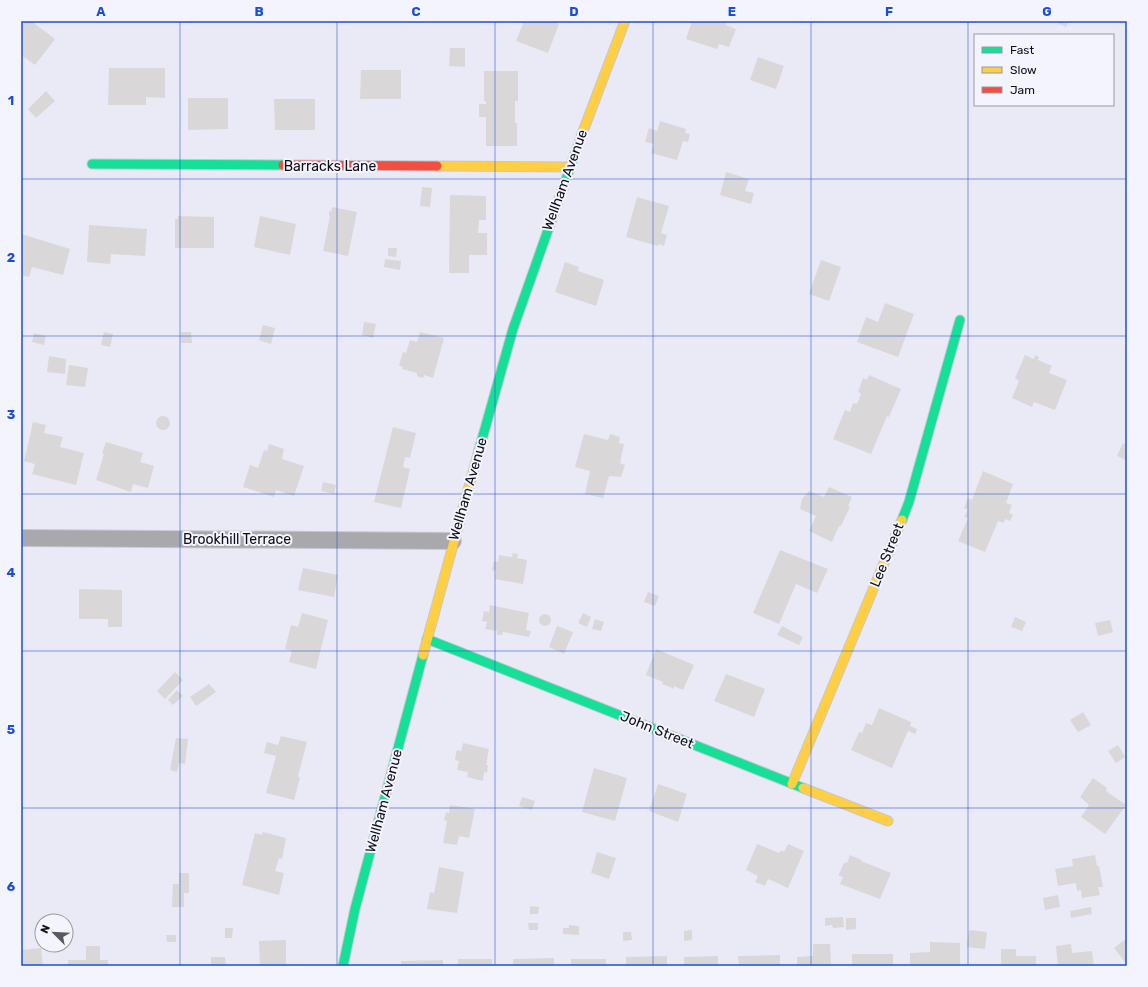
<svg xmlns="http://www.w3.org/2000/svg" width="1148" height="987" font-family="Rubik,sans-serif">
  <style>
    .building { fill: #dad7d9 }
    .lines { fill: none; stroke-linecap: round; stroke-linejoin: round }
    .street-casing { stroke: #c7c7d1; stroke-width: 18 }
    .fast-casing { stroke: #c7c7d1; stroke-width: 11 }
    .slow-casing { stroke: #c7c7d1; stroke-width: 11 }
    .jam-casing { stroke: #c7c7d1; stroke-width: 11 }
    .street { stroke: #a8a8ad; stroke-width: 16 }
    .fast { stroke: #16e098; stroke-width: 9 }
    .slow { stroke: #ffcf43; stroke-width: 9 }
    .jam { stroke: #f24e42; stroke-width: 9 }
    .grid { fill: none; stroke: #1d4ed8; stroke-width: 1; stroke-opacity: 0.55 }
    .labels { text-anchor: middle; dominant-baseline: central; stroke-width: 4; stroke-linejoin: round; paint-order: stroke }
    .street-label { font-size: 14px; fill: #0d0d15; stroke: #f3f4fd }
    .neatline { fill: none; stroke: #1d4ed8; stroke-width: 1.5 }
    .grid-label { font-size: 13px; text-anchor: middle; font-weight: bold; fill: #1d4ed8 }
  </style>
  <rect width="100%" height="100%" fill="#eaeaf6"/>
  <path class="building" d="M21,21H31L55,39L35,65L21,55Z
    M524,21H556L555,22L559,24L548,53L516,41Z
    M692,21H727L726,25L736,29L729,47L719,44L717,49L686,39Z
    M1059,21H1069L1066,27L1057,23Z
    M450,48H465V67L449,66Z
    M758,57L784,66L776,89L750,80Z
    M109,68H165V98L146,97V105H108Z
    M361,70H401V99H360Z
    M484,71H518V101H515V123H517V146H486V117H479V104H486V101H484Z
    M46,91L55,101L36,118L28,109Z
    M188,98H228V129L188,130Z
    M274,99H315V130H275Z
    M660,121L686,129L685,133L690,134L688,142L683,141L677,160L651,153L654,144L645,142L649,128L657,131Z
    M726,172L749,179L745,191L754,193L751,204L720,195Z
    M422,187L432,188L430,207L420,206Z
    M450,195L486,196V220H479L478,233H487V255H469V273H449Z
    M637,197L669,206L661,233L667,235L664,246L658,244V246L626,237Z
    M332,207L357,212L348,256L323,251L330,216H329V211L331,212Z
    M178,216L214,217V248H175V219H178Z
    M260,216L296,224L290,255L254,247Z
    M89,225L147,229L145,256L111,254L110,264L87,262Z
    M21,234L70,249L63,275L32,267L29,277L21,275Z
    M388,248H397L396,257L388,256Z
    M385,259L401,261L400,270L384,267Z
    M821,260L841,267L829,301L809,294Z
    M565,262L579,267L578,271L604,280L596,306L555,292Z
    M885,303L914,314L898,357L857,342L866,317L878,322Z
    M364,322L376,324L373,338L362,335Z
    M263,325L275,328L271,344L259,340Z
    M104,332L113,334L110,347L101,345Z
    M181,332H191L192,343H181Z
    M420,332L444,338L433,378L424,375L423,378L417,376V373L402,369L403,367L399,366L403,352L406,353L410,340L417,342Z
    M34,333L46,336L44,345L32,342Z
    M1025,355L1034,359L1035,355L1039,357L1038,360L1052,366L1049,373L1067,380L1055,410L1034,402L1032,407L1012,398L1019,381L1015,378Z
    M49,356L66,359L65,374L47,372Z
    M69,365L88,368L85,387L66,385Z
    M869,375L901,389L889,417L887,416L871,454L833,439L845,410L850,412L853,403L857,404L861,394L858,392L863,378L867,380Z
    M156 423a7 7 0 1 1 14 0a7 7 0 1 1-14 0Z
    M33,422L46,425L44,433L63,437L60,447L84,453L76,485L32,474L35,464L24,461Z
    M393,427L416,433L410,458L405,457L403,467L410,469L401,508L374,502Z
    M584,434L608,440L610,434L620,437L619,443L624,444L620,463L625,465L621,477L609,476L603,498L585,494L590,471L575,467Z
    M106,442L143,453L140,462L154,466L148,488L133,484L131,492L96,480L104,454H102Z
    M1123,443L1127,445L1126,460L1117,456Z
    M269,444L284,449L282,459L304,466L294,496L276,490L274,497L243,487L250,465L258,468L264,450L267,451Z
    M983,471L1013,484L1006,503L1012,505L1009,513L1013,515L1010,521L1005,519L1004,523L998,521L985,552L958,541L968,518L964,517L968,510L964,508L968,498L972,500Z
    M323,482L336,485L334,494L321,491Z
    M829,487L852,497L848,506L850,507L841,526H839L832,542L809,531L816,516L800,509L802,499L809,491L824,497Z
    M780,550L828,569L817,593L796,584L779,624L753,613Z
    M513,553L518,554L517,558L527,560L523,584L495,579L496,571L492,570L494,561L498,562L499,555L512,557Z
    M303,568L338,575L334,597L298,590Z
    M79,589L122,590V627H108V619H79Z
    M648,592L659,596L655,606L644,602Z
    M490,605L529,613L526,630L531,631L529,637L503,632L502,635H497V631L485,629L487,622L482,621L484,611L489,612Z
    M302,613L328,620L316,669L289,662L292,651L285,649L291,625L298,627Z
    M583,613L591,617L587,627L578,623Z
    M539 620a6 6 0 1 1 12 0a6 6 0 1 1-12 0Z
    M1015,617L1026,622L1022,631L1011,627Z
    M595,619L604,622L601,631L592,629Z
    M1110,620L1113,632L1098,636L1095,623Z
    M557,626L573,632L564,654L549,647Z
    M782,626L803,637L799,645L777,635Z
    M656,649L694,665L683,690L674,686V689L670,687L662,684L663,682L646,675Z
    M175,672L183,680L165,699L157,691Z
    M726,674L765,689L754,717L714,701Z
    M209,684L216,692L196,706L190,697Z
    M177,690L183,696L173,705L168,700Z
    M879,708L911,722L910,726L917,729L915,734L908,731L892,768L851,750L859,732L862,733L866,723L872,725Z
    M1083,712L1091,725L1078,732L1070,720Z
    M281,736L307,742L298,776L300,778L294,800L266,793L276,756L264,753L267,742L278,745Z
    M176,738L188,739L185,764L179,763L177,772L170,770Z
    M463,743L489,749L486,765H488L487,773L484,772L483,781L467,777L468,772L457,770L459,761L455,760L456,754L457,750L461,751Z
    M1118,745L1125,757L1116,763L1108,751Z
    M594,768L627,778L615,821L582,812Z
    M1093,778L1107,788L1106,791L1126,805L1105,834L1081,817L1089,805L1080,797Z
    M658,784L687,794L678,822L649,811Z
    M522,797L535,801L532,810L519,806Z
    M450,805L475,809L469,838L459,836L457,845L443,843L447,821L444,820L446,812L449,813Z
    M263,832L286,838L282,859L279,858L275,871L284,873L279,895L242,885L255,833L262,835Z
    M757,844L779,853L781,850L784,852L788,844L804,851L788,888L768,879L765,886L755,882L758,876L746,870Z
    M597,852L616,858L609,879L591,873Z
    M850,855L862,860L861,861L891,873L880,899L840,884L843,877L839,876V874L844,863H847Z
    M1095,855L1097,866H1099L1103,887H1098L1100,895L1082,898L1081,890L1077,891L1076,883L1058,886L1055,869L1073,866L1072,859Z
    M439,867L464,872L457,913L427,909L430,892L434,893Z
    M179,873H189V893H184V907H172L173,884H179Z
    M1058,895L1060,907L1045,910L1043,898Z
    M530,906L539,907L538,914H530Z
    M1091,907L1092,914L1071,918L1070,911Z
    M843,917L844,927L833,928L832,925L825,926V918Z
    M846,918H856V929L846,930Z
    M528,923H538V930H529Z
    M569,925L579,926V935L563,934V928H569Z
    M225,928H233L232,938H225Z
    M692,930V940L684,941V931Z
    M969,930L987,932L985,949L967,947Z
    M623,932H631L632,940L623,941Z
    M166,935H176V942H167Z
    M1127,938V965L1114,948Z
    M286,940V966H260L259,941Z
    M930,942L960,943V966H910V953L930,952Z
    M814,944H830L831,966H797V957L813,956V945Z
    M1071,944L1072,953L1092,951L1094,966H1058L1056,946Z
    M86,946H100V960H108V966H68V960H86Z
    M41,948L43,966H21V950Z
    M1001,949H1016V956H1036V966H1001Z
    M852,954H893V966H852Z
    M780,955V966H739L738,956Z
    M667,956V966H626V957Z
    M718,956V966H684V957Z
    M211,957H225L226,966H211Z
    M554,958V966H513V959Z
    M458,959H492V966H458Z
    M571,959H606V966H571Z
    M443,960V966H401V961Z"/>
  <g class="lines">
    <g class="street-casing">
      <path id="street" d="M21,538L453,541"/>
    </g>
    <g class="fast-casing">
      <path id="fast" d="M92,164L283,165
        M479,450L513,329L582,134
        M902,520L909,502L960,320
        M427,639L803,788
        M343,966L355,909L423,655"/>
    </g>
    <g class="slow-casing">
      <path id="slow" d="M582,134L625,21
        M437,166L569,167
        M423,655L479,450
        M792,784L902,520
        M803,788L888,821"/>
    </g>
    <g class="jam-casing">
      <path id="jam" d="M283,165L437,166"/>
    </g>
    <use href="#street" class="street"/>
    <use href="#fast" class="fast"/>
    <use href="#slow" class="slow"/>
    <use href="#jam" class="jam"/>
  </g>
  <path class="grid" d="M180,21V966M337,21V966M495,21V966M653,21V966M811,21V966M968,21V966M21,179H1127M21,336H1127M21,494H1127M21,651H1127M21,808H1127"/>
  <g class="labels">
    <g class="street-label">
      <text x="330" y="166">Barracks Lane</text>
      <text transform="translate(565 180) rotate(-70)">Wellham Avenue</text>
      <text transform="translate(468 489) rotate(-74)">Wellham Avenue</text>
      <text x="237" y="539">Brookhill Terrace</text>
      <text transform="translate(887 555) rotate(-68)">Lee Street</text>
      <text transform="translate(657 730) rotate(22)">John Street</text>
      <text transform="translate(384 801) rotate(-75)">Wellham Avenue</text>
    </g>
  </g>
  <rect width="1148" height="987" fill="none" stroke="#f3f4fd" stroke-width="44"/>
  <rect x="974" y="34" width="140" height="72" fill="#f3f4fd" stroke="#9798a0"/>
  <rect x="982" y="47" width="20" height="6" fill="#16e098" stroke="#9798a0"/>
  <text x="1010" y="54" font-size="12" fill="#0d0d15">Fast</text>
  <rect x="982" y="67" width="20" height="6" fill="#ffcf43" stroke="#9798a0"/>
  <text x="1010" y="74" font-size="12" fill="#0d0d15">Slow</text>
  <rect x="982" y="87" width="20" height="6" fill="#f24e42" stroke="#9798a0"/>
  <text x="1010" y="94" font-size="12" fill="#0d0d15">Jam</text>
  <g transform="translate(54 933) rotate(294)"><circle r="19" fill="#f3f4fd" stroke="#9798a0"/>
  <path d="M0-3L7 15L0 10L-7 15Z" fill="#5a5a64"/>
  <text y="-6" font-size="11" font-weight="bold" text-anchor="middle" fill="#0d0d15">N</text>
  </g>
  <rect x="22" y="22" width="1104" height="943" class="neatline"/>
  <g class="grid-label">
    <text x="101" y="16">A</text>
    <text x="259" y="16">B</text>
    <text x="416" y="16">C</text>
    <text x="574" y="16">D</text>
    <text x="732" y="16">E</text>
    <text x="889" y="16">F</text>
    <text x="1047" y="16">G</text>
    <text x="11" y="105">1</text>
    <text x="11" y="262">2</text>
    <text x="11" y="419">3</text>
    <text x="11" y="577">4</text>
    <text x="11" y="734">5</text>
    <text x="11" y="891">6</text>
  </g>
</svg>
